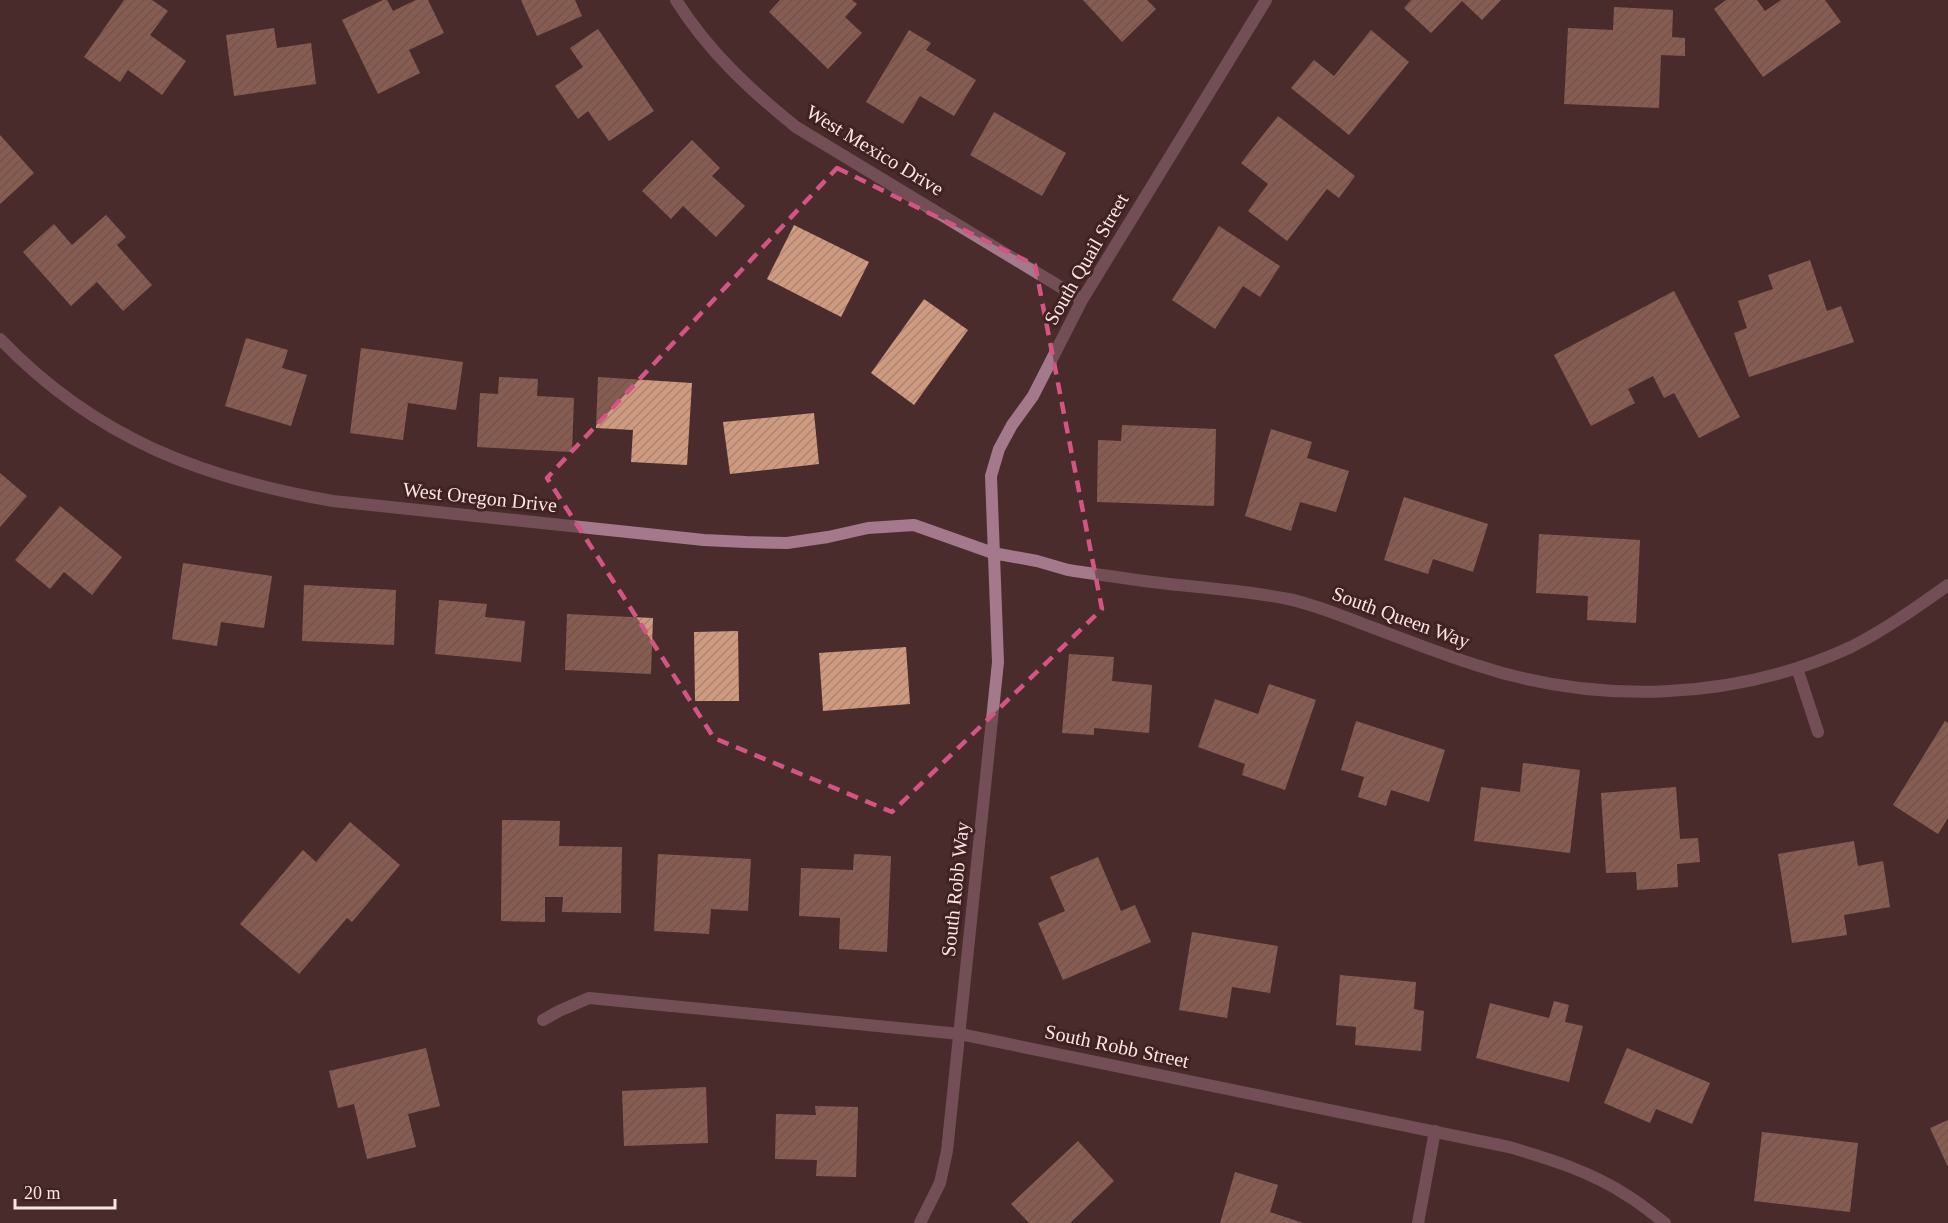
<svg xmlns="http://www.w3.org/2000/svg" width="1948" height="1223" font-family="'Times New Roman',serif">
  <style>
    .building { fill: url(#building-hatch) }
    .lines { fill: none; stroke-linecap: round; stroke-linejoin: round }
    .minor { stroke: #a4798b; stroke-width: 12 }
    .marked { fill: none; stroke: #d35584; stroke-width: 4.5; stroke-dasharray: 12 8; stroke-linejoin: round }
    .labels { text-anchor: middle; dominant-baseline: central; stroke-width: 6; stroke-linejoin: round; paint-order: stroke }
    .street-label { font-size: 20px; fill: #fae4e4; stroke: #402222 }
  </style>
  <defs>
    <pattern id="building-hatch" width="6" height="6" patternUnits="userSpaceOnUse" patternTransform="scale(1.5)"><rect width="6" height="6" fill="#ce9a80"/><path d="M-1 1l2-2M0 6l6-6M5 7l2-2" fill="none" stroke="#ad8471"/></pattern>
  </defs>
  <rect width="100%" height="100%" fill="#4b2c2c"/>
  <path class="building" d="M124,0H152L168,11L150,35L186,61L162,95L128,70L120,82L84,57Z
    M383,0H387L393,11L416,0H428L444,33L409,50L420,73L378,94L342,20Z
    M521,0H575L582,16L537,36Z
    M780,0H852L857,4L845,17L862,33L828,69L769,12Z
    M1083,0H1147L1156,9L1122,42Z
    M1411,0H1501L1482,20L1462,1L1431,33L1404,8Z
    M1726,0H1757L1765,11L1781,0H1825L1841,22L1763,77L1714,9Z
    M1614,7L1673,10L1672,37L1685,38V56L1661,55L1659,108L1564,104L1568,28L1613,30Z
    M274,28L277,48L311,43L316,84L234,96L226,35Z
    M598,29L654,111L609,141L588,111L578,119L555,86L583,67L570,48Z
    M909,30L931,43L926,50L976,80L954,116L920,96L903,124L866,102Z
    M1371,30L1409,62L1349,135L1291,88L1314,60L1334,76Z
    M994,112L1066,153L1042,196L970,155Z
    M1278,116L1355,176L1339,198L1327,189L1287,241L1248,211L1268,184L1241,163Z
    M0,135L34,173L0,204Z
    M692,140L720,168L712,176L745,206L716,237L683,206L671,219L642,191Z
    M106,215L126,237L117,245L152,285L123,311L97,282L71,306L23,252L54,224L72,245Z
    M794,225L869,262L841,317L767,279Z
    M1219,226L1280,266L1260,297L1243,286L1215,329L1172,300Z
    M1810,260L1827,311L1841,306L1854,342L1749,377L1734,333L1747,328L1738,301L1773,289L1768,275Z
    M1674,291L1740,417L1699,438L1674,393L1664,398L1653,376L1628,389L1635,403L1591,426L1554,355Z
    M924,299L968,330L914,405L871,373Z
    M246,338L288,350L282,368L307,375L291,426L225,406Z
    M361,348L463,362L456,410L408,403L403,440L350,433Z
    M499,377L538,379L537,396L574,398L572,452L477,447L480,393L498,394Z
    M598,377L692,383L687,465L631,462L633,430L596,428Z
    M814,413L819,464L730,474L723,422Z
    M1122,425L1216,429L1214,506L1097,502L1098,440L1121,441Z
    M1271,429L1312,442L1307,458L1349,471L1336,512L1300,502L1291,531L1245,516Z
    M0,473L27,496L0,527Z
    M1404,497L1488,524L1473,572L1433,559L1428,574L1384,560Z
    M60,506L122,557L92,595L64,572L50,589L15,560Z
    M1539,534L1640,540L1636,623L1587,620L1588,596L1536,593Z
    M183,563L272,576L264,628L221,622L217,646L172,639Z
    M304,585L396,590L394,645L302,641Z
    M439,600L487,604L485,617L525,621L521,662L435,654Z
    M567,614L653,618L651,674L565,670Z
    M738,631L739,701H695L694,632Z
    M906,647L910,704L823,711L819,653Z
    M1069,654L1114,657L1112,681L1152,685L1149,733L1094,728V735L1062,733Z
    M1269,684L1316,700L1285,790L1242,775L1245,764L1198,747L1215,699L1258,714Z
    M1356,721L1445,750L1429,802L1391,790L1386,806L1358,797L1364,777L1341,770Z
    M1945,721L1948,723V818L1938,834L1893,805Z
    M1523,763L1580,770L1570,853L1474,841L1481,787L1520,792Z
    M1676,787L1680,839L1698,838L1700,862L1677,864L1678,887L1637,890L1636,872L1606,873L1601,793Z
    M502,820L560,821L559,846L622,847L621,913L562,912L563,897H545V922L501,921Z
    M350,822L400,865L352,922L347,918L299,974L240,924L303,850L316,862Z
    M1854,841L1858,866L1883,861L1890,907L1844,915L1847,935L1792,943L1778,854Z
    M658,854L751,859L748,911L711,909L709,934L654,931Z
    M854,854L891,856L887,952L839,949L840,918L799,916L801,868L853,870Z
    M1098,857L1121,911L1135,905L1151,942L1063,980L1038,923L1065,911L1050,877Z
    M1192,932L1278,946L1270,993L1232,987L1227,1018L1179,1010Z
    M1340,975L1416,982L1414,1009L1424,1011L1421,1051L1355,1045L1356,1027L1336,1025Z
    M1554,1001L1569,1005L1565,1022L1583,1026L1569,1082L1476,1058L1490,1003L1549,1018Z
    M426,1048L440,1106L408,1114L416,1147L367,1159L354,1104L338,1108L329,1071Z
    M1627,1048L1710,1083L1692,1124L1656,1109L1650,1123L1604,1103Z
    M706,1087L708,1143L624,1146L622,1091Z
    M815,1106L858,1107L856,1177L816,1176L817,1160L775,1159L776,1114L816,1115Z
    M1948,1120V1167L1930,1128Z
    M1762,1132L1858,1143L1850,1212L1754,1201Z
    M1078,1141L1114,1181L1070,1223H1029L1011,1204Z
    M1235,1172L1278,1185L1270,1212L1303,1223H1220Z"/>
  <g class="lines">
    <path class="minor" d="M676,0C708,51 750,90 796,127L1082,300
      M0,339C95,438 201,478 333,501L704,540L746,542L787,543L828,537L868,528L914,525L993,553L1037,561L1068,570C1102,575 1135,580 1169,584C1208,588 1249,591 1288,599C1317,605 1344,617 1371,627C1406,640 1441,654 1476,665C1596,705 1735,701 1851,647C1885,630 1917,607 1948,585
      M1797,668L1818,732
      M543,1020L559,1011L589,998L960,1034L1509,1147C1550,1159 1592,1172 1628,1196C1641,1204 1653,1214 1665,1223
      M920,1223L940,1183L947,1151L998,662L991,476L999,449L1012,425L1033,396L1082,300L1266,0
      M1418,1223L1435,1131"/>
  </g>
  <path d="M0 0H1948V1223H0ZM837,168L1035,265L1102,609L892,812L714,738L547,478Z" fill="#4b2c2c" fill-opacity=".55" fill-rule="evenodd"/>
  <path class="marked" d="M837,168L1035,265L1102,609L892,812L714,738L547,478Z"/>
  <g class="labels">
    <g class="street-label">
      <text transform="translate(875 150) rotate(31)">West Mexico Drive</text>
      <text transform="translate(1086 259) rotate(-60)">South Quail Street</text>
      <text transform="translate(480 497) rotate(6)">West Oregon Drive</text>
      <text transform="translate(1401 617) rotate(20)">South Queen Way</text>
      <text transform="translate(955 889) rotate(-84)">South Robb Way</text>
      <text transform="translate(1117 1046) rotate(12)">South Robb Street</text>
    </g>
  </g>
  <path d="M15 1199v9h100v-9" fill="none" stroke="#fae4e4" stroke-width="3"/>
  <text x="24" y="1199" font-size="18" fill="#fae4e4" stroke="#402222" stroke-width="4.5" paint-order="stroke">20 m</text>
</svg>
